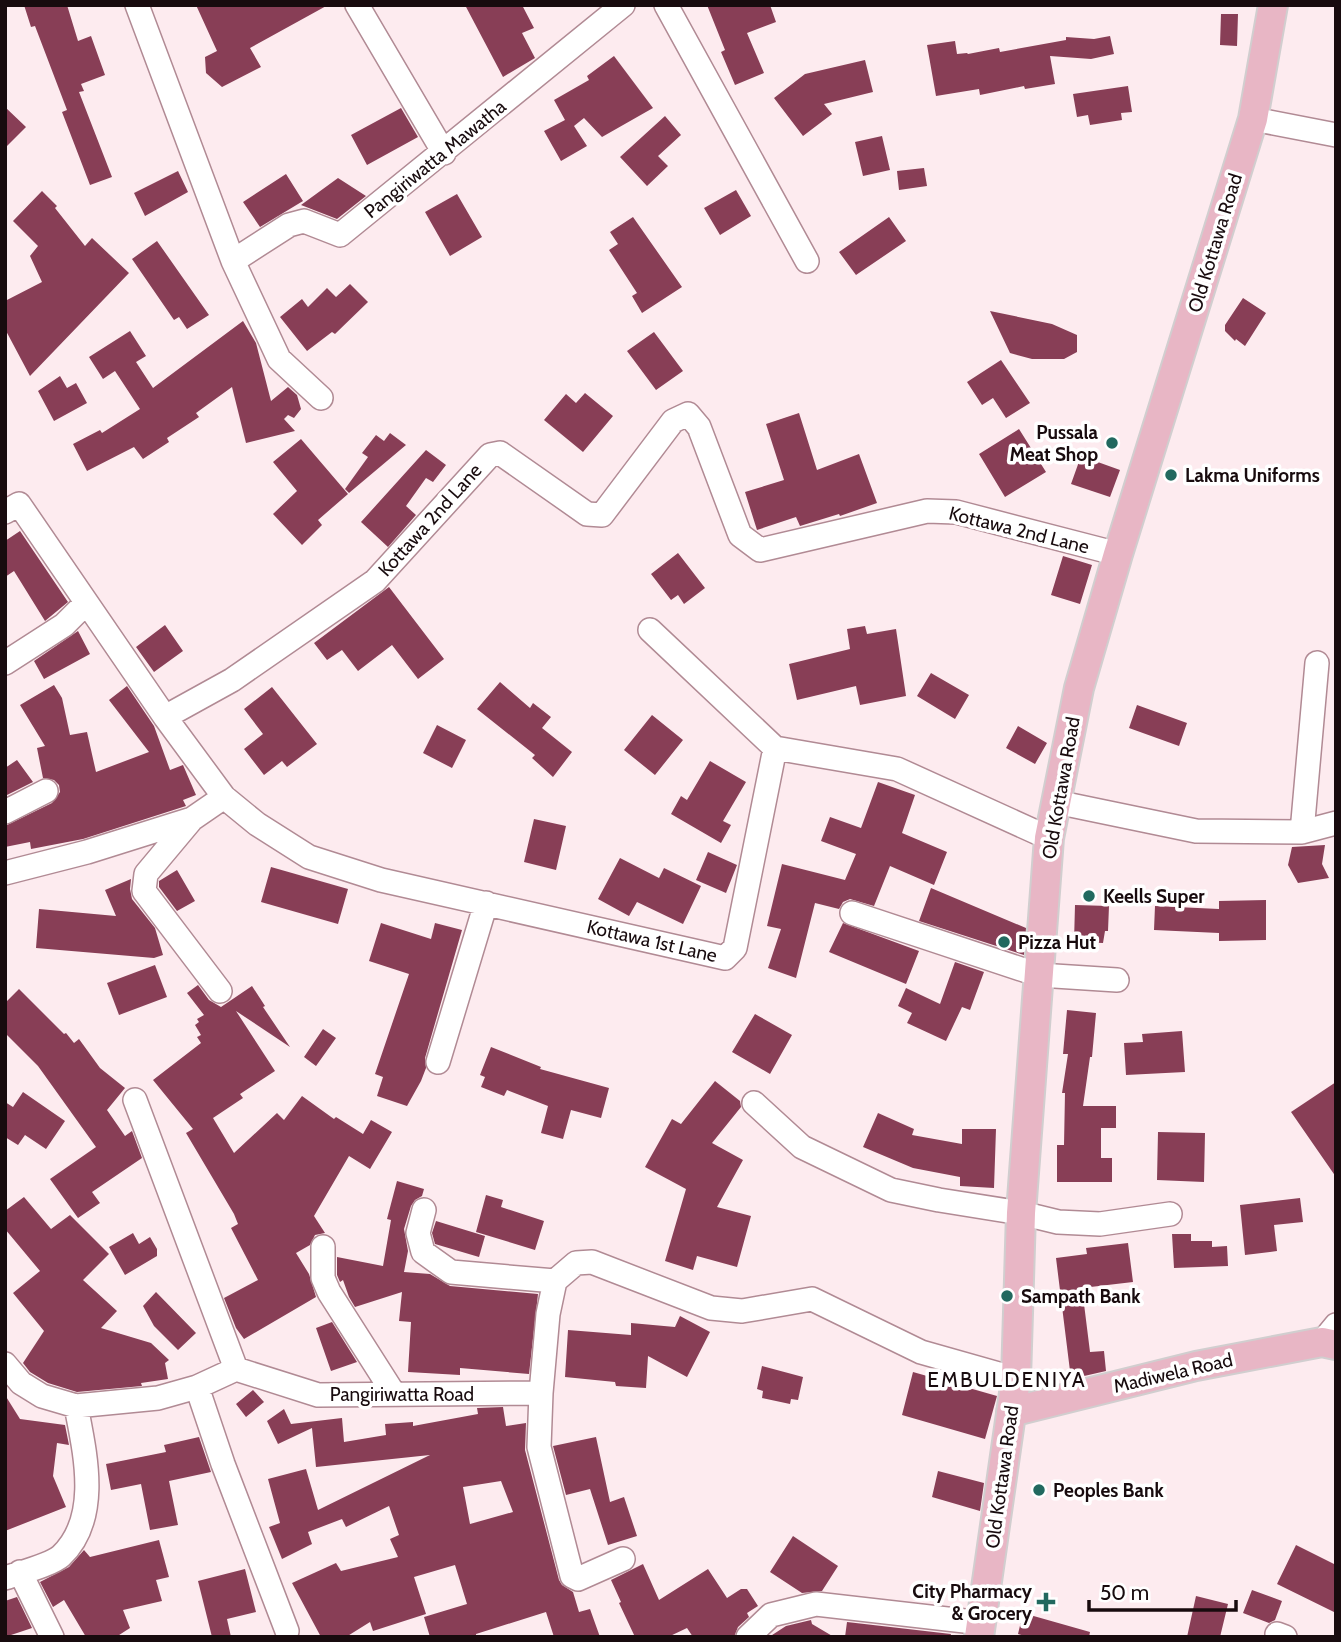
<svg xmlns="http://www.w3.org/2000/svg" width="1341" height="1642" font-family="Cabin,sans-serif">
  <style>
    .building { fill: #883e56; fill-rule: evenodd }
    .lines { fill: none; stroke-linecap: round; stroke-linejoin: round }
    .minor-casing { stroke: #b18a94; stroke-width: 26 }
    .major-casing { stroke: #d1cecf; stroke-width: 32 }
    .minor { stroke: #fff; stroke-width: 23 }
    .major { stroke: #e8b6c5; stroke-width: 28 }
    .poi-dot { fill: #22695f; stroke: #fff; stroke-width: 2.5 }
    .labels { text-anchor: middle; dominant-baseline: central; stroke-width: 7; stroke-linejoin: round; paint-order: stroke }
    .street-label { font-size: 19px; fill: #180b0e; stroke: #fff }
    .poi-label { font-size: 19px; font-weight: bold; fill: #180b0e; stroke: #fff; text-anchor: start }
    .neighbourhood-label { font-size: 21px; letter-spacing: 2px; fill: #180b0e; stroke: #fff }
  </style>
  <rect width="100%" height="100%" fill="#fdebef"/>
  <path class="building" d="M24,5H67L78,41L91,36L105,75L81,84L84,91L79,92L112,177L90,185L62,112L67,110L35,26L31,27Z
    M196,5H328L250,48L261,67L222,87L206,73L205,57L217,51Z
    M465,5H522L534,28L522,33L535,58L503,77Z
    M707,5H770L776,22L747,33L764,73L735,85L721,52L725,50Z
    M1221,14H1238L1237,46L1220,45Z
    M1110,36L1114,54L1091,59L1050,56L1055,84L1025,89L1024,86L980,95L979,89L936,96L927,45L955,41L957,54L967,53L968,54L999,48L1000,52L1066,40V37L1094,39Z
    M614,56L653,108L602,137L584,118L574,126L587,146L561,161L544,131L565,120L554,100L589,80L587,76Z
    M865,60L873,92L824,104L832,114L803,136L774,98L805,74Z
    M1128,86L1132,112L1121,113L1122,120L1090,125L1088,115L1077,117L1073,94Z
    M5,107L26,127L5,148Z
    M401,108L418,137L367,165L351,135Z
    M665,116L681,135L658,156L668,166L647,186L620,157Z
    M882,136L890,170L863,176L855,142Z
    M924,168L927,186L899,190L897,171Z
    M178,171L188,192L145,216L134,193Z
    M286,174L303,201L260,227L243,202Z
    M338,178L366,196L337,219L301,205Z
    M736,190L751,216L720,235L704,208Z
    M42,191L57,206L55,208L85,246L92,238L129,273L30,376L5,329V301L42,282L30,256L38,246L13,221Z
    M457,194L482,237L450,256L425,212Z
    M633,217L682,287L642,313L632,296L637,293L609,250L618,244L610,232Z
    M889,217L906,241L856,275L839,252Z
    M157,241L209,315L187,329L179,317L174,320L132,259Z
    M350,284L368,302L335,334L332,332L307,351L280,317L302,299L308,307L327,288L336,297Z
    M1243,298L1266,313L1245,346L1236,339L1235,341L1225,331V325Z
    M990,311L1052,324L1077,335V352L1064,359H1032L1010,353Z
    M243,321L256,343L271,401L288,387L297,395L301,409L294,418L288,415L284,419L295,431L246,443L232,387L196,413L199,417L167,438L169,442L143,459L134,447L87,471L73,444L100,430L102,433L140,409L115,371L103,379L89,357L130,331L146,356L136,362L153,388Z
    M654,332L683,371L656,390L627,351Z
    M1001,360L1030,403L1006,418L993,398L982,405L967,382Z
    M60,376L67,388L76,383L87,403L54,421L38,391Z
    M585,393L613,416L583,452L544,420L566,394L576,403Z
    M799,413L817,470L859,454L877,503L840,516L839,514L800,526L796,517L757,530L745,492L784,480L766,424Z
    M1019,429L1046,472L1005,497L979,454Z
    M390,433L406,445L349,493L345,489L368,457L362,453L376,435L384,441Z
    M301,439L348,494L318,520L322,525L302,545L273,514L297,491L273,462Z
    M426,450L446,465L433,482L426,478L406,506L416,515L388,547L361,522Z
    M1081,456L1120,470L1110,497L1071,484Z
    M20,531L68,602L45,621L14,571L5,577V541Z
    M678,553L705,588L684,604L678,595L671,600L651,574Z
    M1063,556L1092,565L1080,604L1051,595Z
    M389,587L444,659L418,679L392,645L358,671L342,650L327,660L314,643Z
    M165,625L183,651L154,672L136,647Z
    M865,626L867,634L896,629L906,696L860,705L856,686L797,700L789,664L850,649L847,629Z
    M78,631L90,654L44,679L34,661Z
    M931,673L969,695L955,719L917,696Z
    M500,682L530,708L533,703L551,717L542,728L572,752L553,777L532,758L535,755L477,709Z
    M54,685L62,698L70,735L87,732L96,772L149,752L109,700L127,686L154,726L170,770L183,765L196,795L183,800L186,806L83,839L31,849L30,842L5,847V826L52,803L60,792L59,785L54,780L43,778L37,748L45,746L20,705Z
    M272,687L317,744L287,767L282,761L264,775L244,749L263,734L244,709Z
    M1137,705L1187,723L1179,746L1129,728Z
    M652,715L683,740L655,775L624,750Z
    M437,725L466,740L452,768L423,753Z
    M1018,726L1047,743L1035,764L1006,748Z
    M17,760L33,782L5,796V768Z
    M710,761L746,782L723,821L731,825L721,843L671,814L681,796L687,800Z
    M878,782L915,795L902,833L947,852L934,885L890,866L874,906L850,899L843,902L839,909L815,903L796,978L768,968L781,929L767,926L782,864L845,880L856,854L821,841L830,817L861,828Z
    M534,819L566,826L556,870L524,862Z
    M1325,845L1322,864L1329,878L1298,883L1288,865L1292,847Z
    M708,852L737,865L726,893L696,880Z
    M620,858L659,878L664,868L701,886L683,924L637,902L629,916L598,899Z
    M271,867L348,889L338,924L261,902Z
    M177,870L195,901L177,911L159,887V881Z
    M131,879L130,889L132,899L155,928L163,955L154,958L36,948L39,909L116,916L105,890Z
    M931,888L1026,928L1024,955L919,921Z
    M1266,900V940L1219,941V933L1154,930L1155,906L1219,909V901Z
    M1075,905L1109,906L1108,931H1105L1103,943L1074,942Z
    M381,923L431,939L435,923L462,930L425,1058L426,1068L421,1081L407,1106L377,1096L383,1077L375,1074L409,974L369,961Z
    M843,923L919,951L906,984L829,952Z
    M955,962L984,972L970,1010L962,1007L946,1041L907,1023L912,1013L898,1006L906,988L940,1004Z
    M155,965L167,997L119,1015L107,983Z
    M198,985L209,1000L221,1007L252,986L265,1006L263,1007L290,1047L236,1011L275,1071L240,1094L243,1098L213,1118L234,1153L277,1113L284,1120L302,1096L334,1119L336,1117L363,1134L371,1120L392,1132L370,1169L349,1156L314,1216L325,1233L315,1235L310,1245L296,1253L309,1274L316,1297L244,1339L236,1328L224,1298L258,1280L231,1228L238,1224L234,1214L186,1133L193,1129L153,1080L201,1043L197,1037L201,1035L195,1025L199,1022L197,1019L204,1015L187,993Z
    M19,989L64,1034L66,1033L74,1043L79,1039L100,1068L125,1088L107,1110L125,1136L132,1131L142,1158L92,1192L100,1203L78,1218L50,1179L96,1147L38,1066L5,1033V1003Z
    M1067,1010L1096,1013L1092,1057H1090L1083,1106H1116V1128H1101V1158H1112V1182H1057V1145H1064L1065,1093H1062L1068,1054H1063Z
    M755,1014L792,1035L770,1074L732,1052Z
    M323,1029L336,1038L316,1066L304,1057Z
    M1182,1031L1185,1072L1126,1075L1124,1043L1143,1042L1142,1034Z
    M491,1047L541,1067L540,1069L609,1088L601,1118L571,1110L563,1139L541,1133L548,1106L507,1090L504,1096L481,1087L485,1077L480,1075Z
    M715,1081L740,1101L741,1107L712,1143L743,1160L717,1207L751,1216L737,1267L697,1256L693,1270L665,1261L686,1189L645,1167L672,1119L681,1124Z
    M1336,1082V1177L1291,1112Z
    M23,1092L65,1121L46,1149L25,1135L18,1145L5,1137V1102L13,1107Z
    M878,1113L914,1129L912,1135L962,1144V1129H996L994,1188L960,1186V1177L913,1168L863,1147Z
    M1158,1132L1205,1133L1204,1182L1157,1180Z
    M397,1181L424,1189L422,1196L415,1200L411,1206L404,1229L408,1251L404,1272L430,1274L450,1286L538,1294L529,1374L460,1368V1375L408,1372L411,1322L399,1321L402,1292L355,1307L349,1297L343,1280L340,1282L337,1275V1257L383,1266L391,1220L387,1219Z
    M486,1195L503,1200L501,1207L544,1221L535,1250L476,1232Z
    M24,1197L51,1229L70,1215L109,1254L83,1280L117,1311L101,1328L151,1343L169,1360L165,1363L168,1379L141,1383L142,1386L77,1392L48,1383L30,1372L23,1363L44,1331L13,1293L40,1271L5,1229V1211Z
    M1300,1198L1303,1222L1274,1225L1277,1251L1245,1255L1240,1205Z
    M436,1221L485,1236L479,1257L435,1244L432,1233Z
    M133,1233L139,1244L150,1237L157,1249V1256L125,1275L109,1247Z
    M1172,1234H1191V1241H1212V1247L1227,1246L1228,1266L1174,1268Z
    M1128,1243L1133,1282L1082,1288L1090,1352L1104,1351L1106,1371L1071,1379L1056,1258L1087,1254L1086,1248Z
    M156,1292L196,1333L178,1350L154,1326L143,1306Z
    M680,1316L710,1332L687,1377L648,1356L646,1388L616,1386L615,1382L565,1377L568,1330L631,1335V1323L675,1327Z
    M332,1322L357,1362L331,1371L316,1328Z
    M762,1366L803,1377L798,1400L791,1399L790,1404L762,1398L763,1391L757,1389Z
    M913,1372L997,1396L985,1439L902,1415Z
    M253,1390L264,1402L246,1417L236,1404Z
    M5,1395L20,1419L65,1425L69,1445L57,1443L53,1476L66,1507L5,1531Z
    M503,1407L506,1426L526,1423L525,1450L559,1580L562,1585L573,1592L579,1612L590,1609L600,1637H554L546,1612L476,1634V1637H430L424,1617L467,1604L455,1565L414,1577L426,1614L373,1631L370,1622L346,1637H321L292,1583L336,1563L341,1571L398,1557L390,1539L399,1535L389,1506L346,1527L342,1519L308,1532L312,1544L282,1559L269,1527L280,1523L268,1479L306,1469L318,1510L430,1455L316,1467L312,1428L278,1444L267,1421L284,1409L291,1424L342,1418L344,1442L386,1435L385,1424L413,1422V1426L478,1414L477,1408ZM501,1481L513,1512L470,1524L463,1487Z
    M199,1437L211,1472L169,1481L178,1525L150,1530L141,1484L111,1490L106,1464L166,1452L164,1445Z
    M596,1437L610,1502L624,1497L637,1536L608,1545L590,1489L566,1495L553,1446Z
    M938,1471L984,1483L980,1511L932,1497Z
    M793,1536L838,1566L822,1591L802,1593L770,1572Z
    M159,1540L169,1577L156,1580L162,1601L123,1610L130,1628L116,1637H86L64,1600L53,1607L40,1582L69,1567L84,1550L90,1557Z
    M1296,1545L1336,1565V1613L1277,1584Z
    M643,1564L659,1600L708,1569L727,1598L741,1589H747L758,1606L747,1613L749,1617L738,1627L734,1637H693L687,1628L668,1637H635L619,1603L621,1602L611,1580Z
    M245,1569L256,1612L227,1619L231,1637H212L198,1581Z
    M1252,1590L1282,1601L1275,1620L1269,1623L1243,1613Z
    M1196,1596L1228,1604L1220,1637H1187Z
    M17,1597L32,1628L5,1637V1601Z
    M1023,1613L1090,1632L1089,1637H1028L1018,1634Z
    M811,1620L812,1624L834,1637H769L786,1626Z
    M847,1622L951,1634L950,1637H845Z"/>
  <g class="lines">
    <g class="minor-casing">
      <path id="minor" d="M137,5L233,261L279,359L321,398
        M357,5L444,153
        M666,5L807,261
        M1253,119L1336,135
        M233,261L289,225L304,221L340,235L623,5
        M5,512L19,504L165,717L224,797L257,824L309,857L381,880L725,958L735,948L775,748
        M650,630L775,748
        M5,663L64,625L86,603
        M165,717L232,680L375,581L490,455L500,453L587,514L602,515L673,421L688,414L699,427L740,535L760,550L927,511L956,512L1118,554
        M775,748L897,769L1049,838
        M1056,802L1196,831L1302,832L1336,823
        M5,812L46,791
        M192,819L146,874L144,891L220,991
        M1302,832L1317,663
        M5,873L87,852L192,819L224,797
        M852,913L1039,975L1117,980
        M438,1062L486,903
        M135,1100L236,1369
        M754,1103L802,1147L891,1190L939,1200L1021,1213L1058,1222L1100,1224L1170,1214
        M424,1210L418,1233L423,1252L451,1272L555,1281
        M323,1247V1278L329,1292L394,1394
        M555,1281L576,1263L592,1262L711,1308L742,1311L812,1299L921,1352L1016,1379
        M1322,1342L1336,1325
        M5,1364L21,1383L42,1396L76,1406L158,1398L197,1387L236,1369L318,1395L541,1393L548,1314L555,1281
        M197,1387L223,1464L287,1631
        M541,1393L539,1447L572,1576L578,1579L623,1559
        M20,1572L52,1637
        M5,1578C19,1573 51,1565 61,1556C101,1518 85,1453 76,1406
        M1277,1634L1285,1637
        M748,1637L771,1615L816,1604L982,1623"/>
    </g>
    <g class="major-casing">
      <path id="major" d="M1011,1412L1196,1366L1322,1342L1336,1345
        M979,1637L1016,1379L1021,1213L1049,838L1079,688L1118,554L1253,119L1273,5"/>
    </g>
    <use href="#minor" class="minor"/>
    <use href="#major" class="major"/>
  </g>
  <g class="poi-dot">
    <circle cx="1112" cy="443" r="7"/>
    <circle cx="1171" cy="475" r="7"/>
    <circle cx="1089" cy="896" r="7"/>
    <circle cx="1004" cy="942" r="7"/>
    <circle cx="1007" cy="1296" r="7"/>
    <circle cx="1039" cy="1490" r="7"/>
    <path d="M1042.5 1591.5h7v7h7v7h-7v7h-7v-7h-7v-7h7z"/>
  </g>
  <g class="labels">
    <g class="street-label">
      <text transform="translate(435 159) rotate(-39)">Pangiriwatta Mawatha</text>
      <text transform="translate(1215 243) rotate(-73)">Old Kottawa Road</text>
      <text transform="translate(430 520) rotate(-48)">Kottawa 2nd Lane</text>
      <text transform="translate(1019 530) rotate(14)">Kottawa 2nd Lane</text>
      <text transform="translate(1061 788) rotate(-80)">Old Kottawa Road</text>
      <text transform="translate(652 941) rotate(13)">Kottawa 1st Lane</text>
      <text transform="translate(1173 1373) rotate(-13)">Madiwela Road</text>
      <text x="402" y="1394">Pangiriwatta Road</text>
      <text transform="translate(1002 1477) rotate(-82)">Old Kottawa Road</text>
    </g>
    <g class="poi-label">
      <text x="1098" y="432" text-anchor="end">Pussala<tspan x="1098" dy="22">Meat Shop</tspan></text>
      <text x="1185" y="475">Lakma Uniforms</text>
      <text x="1103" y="896">Keells Super</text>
      <text x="1018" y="942">Pizza Hut</text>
      <text x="1021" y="1296">Sampath Bank</text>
      <text x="1053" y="1490">Peoples Bank</text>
      <text x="1032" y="1591" text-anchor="end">City Pharmacy<tspan x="1032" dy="22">&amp; Grocery</tspan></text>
    </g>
    <g class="neighbourhood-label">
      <text x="1007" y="1379">EMBULDENIYA</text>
    </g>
  </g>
  <rect width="1341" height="1642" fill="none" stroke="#180b0e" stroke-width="14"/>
  <path d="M1089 1600v10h147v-10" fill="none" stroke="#180b0e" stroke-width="3.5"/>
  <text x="1100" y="1600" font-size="21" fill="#180b0e" stroke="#ffffff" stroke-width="5" paint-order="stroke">50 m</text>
</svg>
